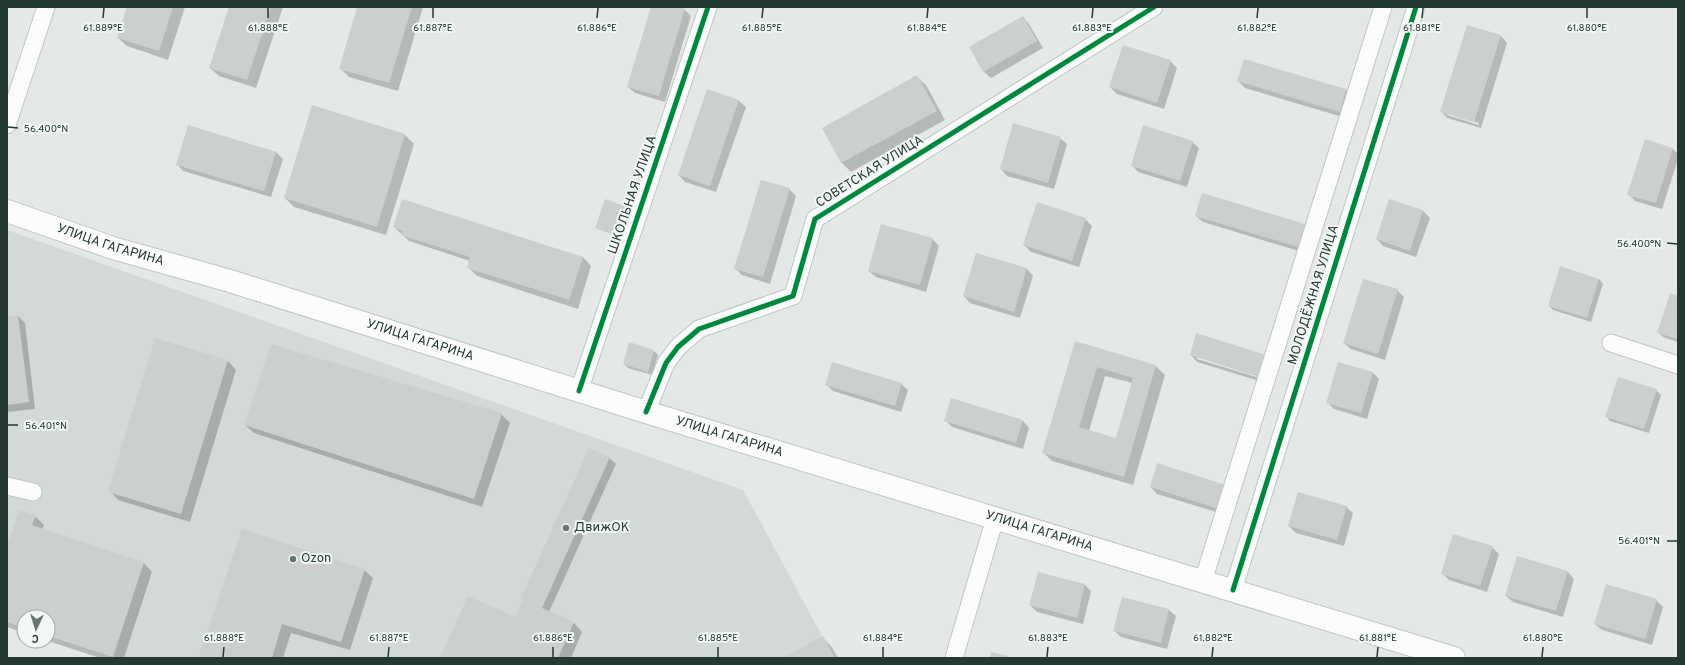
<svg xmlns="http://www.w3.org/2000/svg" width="1685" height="665" font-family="Overpass,sans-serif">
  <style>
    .built { fill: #d2d9d6 }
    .shadow { fill: #0003; fill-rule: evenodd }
    .building { fill: #cbd0ce; fill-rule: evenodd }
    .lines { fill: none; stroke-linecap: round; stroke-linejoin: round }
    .minor-casing { stroke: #c1c5c3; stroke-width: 19 }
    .secondary-casing { stroke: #c0c6c3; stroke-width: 24 }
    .minor { stroke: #fbfcfb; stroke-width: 17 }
    .secondary { stroke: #fbfcfb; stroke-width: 22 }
    .cycleway-casing { stroke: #f2f7f5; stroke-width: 8 }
    .cycleway { stroke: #00873e; stroke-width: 5 }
    .ticks { fill: none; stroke: #243934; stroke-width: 1.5 }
    .poi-dot { fill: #677672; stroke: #f2f7f5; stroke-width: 1.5 }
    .labels { text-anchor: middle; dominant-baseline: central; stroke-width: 4; stroke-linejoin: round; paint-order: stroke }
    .street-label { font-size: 13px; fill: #243934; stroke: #f2f7f5 }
    .poi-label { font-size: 13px; fill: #243934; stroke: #f2f7f5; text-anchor: start }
    .ticks-label { font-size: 10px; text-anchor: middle; fill: #243934; stroke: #f2f7f5; stroke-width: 4; stroke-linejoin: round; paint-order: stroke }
  </style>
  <rect width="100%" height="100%" fill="#e4e8e6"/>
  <path class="built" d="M7,230L743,490L834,658H116L48,636V617H24L7,622Z"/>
  <path class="shadow" d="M128,7H185L168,60L127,46L118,38Z
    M230,7H283L256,88L219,76L210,68Z
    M358,7H423L398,91L349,77L340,68Z
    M652,7H677L684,9L691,16L665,102L635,93L628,87Z
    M1023,17L1029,24L1043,48L991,78L984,72L970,48Z
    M1501,36L1507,43L1481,128L1447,118L1441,111ZM1447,113L1479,123V125L1447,115Z
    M1170,61L1177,68L1164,109L1117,94L1110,87Z
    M917,77L926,85L945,120L851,172L842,163L823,129Z
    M1238,81L1346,90L1352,97L1346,118L1245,88Z
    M708,90L739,101L746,107L716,192L685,182L679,175Z
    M312,107L405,135L414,144L386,235L294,207L285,198Z
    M188,126L276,152L283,159L271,197L183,171L177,164Z
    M1060,138L1067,144L1054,189L1007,176L1001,169Z
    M1192,142L1199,148L1187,187L1138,172L1132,165Z
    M1673,149L1678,154V159L1662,209L1635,201L1629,194Z
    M789,189L796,196L770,284L742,275L735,268Z
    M1203,194L1305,225L1311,232L1305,253L1203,222L1196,216Z
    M1390,200L1423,211L1430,218L1416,257L1383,246L1377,239Z
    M624,207L626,208L617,236L596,228Z
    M1085,219L1092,226L1079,267L1031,252L1024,245Z
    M394,227L583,257L591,266L578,309L477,276L468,267L470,261L409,241Z
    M932,239L939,246L926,292L876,277L869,271Z
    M1027,269L1033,276L1020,318L970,303L964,296Z
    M1599,279L1603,284L1591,322L1553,310L1549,306Z
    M1397,290L1404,297L1385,360L1351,349L1344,343Z
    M1678,297V342L1663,337L1658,332Z
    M18,316L25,323L35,409L7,412V318Z
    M630,343L654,351L658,355L652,375L628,368L624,364Z
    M1075,343L1156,366L1165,375L1133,485L1052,461L1043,452ZM1105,376L1133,383L1116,439L1089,431Z
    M1191,355L1265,356L1266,383L1197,362ZM1197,357L1264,378L1263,379L1197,359Z
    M228,361L236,370L190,522L118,500L110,491Z
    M1372,372L1379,379L1367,419L1334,409L1327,402Z
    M826,384H901L908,390L901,412L833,391Z
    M1656,390L1661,395L1649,433L1610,421L1606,416Z
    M951,399L1023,421L1029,428L1023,449L952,427L945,420Z
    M501,414L510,423L482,507L254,433L245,425Z
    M609,458L616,464L549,612L574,623L582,632L571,658H441L516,619Z
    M1226,486V515L1157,494L1151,487Z
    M1346,507L1353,513L1344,546L1296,533L1289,526Z
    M35,516L44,525L42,530L144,563L152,572L124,658H100L48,641V617H24V633L7,627V551Z
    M1492,547L1499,554L1487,592L1449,580L1442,573Z
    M364,570L373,578L350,650L291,633L283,658H199Z
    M1568,572L1574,579L1563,617L1513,602L1506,596Z
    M1085,585L1091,591L1083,624L1037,612L1030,605Z
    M1123,598L1169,610L1176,616L1167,649L1121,637L1114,630Z
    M1656,600L1663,607L1652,645L1602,630L1595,624Z
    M822,637L831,646L838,658H785Z"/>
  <path class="building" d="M127,7H173L159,51L117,38Z
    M229,7H271L247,80L209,68Z
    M357,7H412L389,83L339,69Z
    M651,7L685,8L659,96L627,87Z
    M1023,16L1037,41L983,72L969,47Z
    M1467,25L1501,35L1474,122L1440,112Z
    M1123,45L1171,60L1157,103L1109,87Z
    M1244,59L1346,89L1340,112L1237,81Z
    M917,75L937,111L841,163L822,128Z
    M707,89L739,100L710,186L678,175Z
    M312,105L405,134L377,227L284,198Z
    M1013,123L1061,137L1048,183L1000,169Z
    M188,125L276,152L264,191L176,165Z
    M1143,125L1193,141L1180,181L1131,166Z
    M1645,139L1673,148L1656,203L1627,195Z
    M761,180L790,188L763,277L734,269Z
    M1202,193L1305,224L1298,247L1195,216Z
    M402,199L583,257L569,300L467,268L470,257L401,235L403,231L393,227Z
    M605,199L625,206L615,235L595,228Z
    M1389,199L1423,210L1410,251L1376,239Z
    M1037,202L1086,218L1072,261L1023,245Z
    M881,224L933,238L920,285L868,271Z
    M976,253L1027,268L1014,312L963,296Z
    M1560,266L1599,279L1587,318L1548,306Z
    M1363,279L1398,289L1378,354L1343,343Z
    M1670,293L1678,296V339L1657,333Z
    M18,315L29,402L7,405V316Z
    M1196,333L1266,355L1259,377L1190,355Z
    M155,338L228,360L181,514L108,492Z
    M1075,341L1156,365L1124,477L1042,453ZM1097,367L1133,378L1116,438L1079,427Z
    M629,342L654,350L648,372L623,364Z
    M271,344L502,413L474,499L244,425Z
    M832,362L902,383L895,406L825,385Z
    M1338,362L1373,372L1361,413L1326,403Z
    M1618,377L1657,389L1644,429L1605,417Z
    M951,398L1023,420L1016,443L944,421Z
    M589,448L610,457L542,608L574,622L558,658H440L468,596L515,617L523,599L521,598Z
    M1157,463L1226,485L1219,509L1150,487Z
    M1298,492L1347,506L1337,540L1288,526Z
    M19,510L36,515L32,525L144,562L113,657L48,636V617H24V628L7,622V547Z
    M242,529L365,569L341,642L282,624L272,658H198Z
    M1453,534L1493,546L1480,586L1441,574Z
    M1517,556L1568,571L1556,611L1505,596Z
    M1038,572L1085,584L1077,618L1029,605Z
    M1606,584L1657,599L1645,639L1594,624Z
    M1122,597L1169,609L1161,643L1113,631Z
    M823,636L835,658H783Z
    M991,652L1008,656V658H990Z"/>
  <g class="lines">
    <g class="minor-casing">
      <path id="minor" d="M7,125L46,7
        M1611,343L1678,365
        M579,391L708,7
        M646,412L666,363L678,347L699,329L793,296L815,219L1154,7
        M7,486L33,492
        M1203,581L1383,7
        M1233,590L1416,7
        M954,658L995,518"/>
    </g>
    <g class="secondary-casing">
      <g id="secondary">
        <path id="s1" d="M7,211L113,248L230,281L646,412L1454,658"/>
      </g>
    </g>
    <use href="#minor" class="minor"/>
    <use href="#secondary" class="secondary"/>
    <g class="cycleway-casing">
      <path id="cycleway" d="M579,391L708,7
        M646,412L666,363L678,347L699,329L793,296L815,219L1154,7
        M1233,590L1416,7"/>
    </g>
    <use href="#cycleway" class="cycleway"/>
  </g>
  <path class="ticks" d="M103,18L104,8M268,18V8M433,18V8M597,18L598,8M762,18L763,8M927,18L928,8M1092,18L1093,8M1257,18L1258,8M1422,18L1423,8M1587,18V8M8,127L18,128M1667,243L1677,244M8,425H18M1667,541H1677M223,657L224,647M388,657L389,647M553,657V647M718,657V647M883,657V647M1047,657L1048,647M1212,657L1213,647M1377,657L1378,647M1542,657L1543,647"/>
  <g class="poi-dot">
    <circle cx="566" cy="528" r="4"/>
    <circle cx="293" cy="559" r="4"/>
  </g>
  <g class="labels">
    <g class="street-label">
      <text transform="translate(870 172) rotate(-32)">СОВЕТСКАЯ УЛИЦА</text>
      <text transform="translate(633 195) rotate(-71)">ШКОЛЬНАЯ УЛИЦА</text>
      <text stroke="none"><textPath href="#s1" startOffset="109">УЛИЦА ГАГАРИНА</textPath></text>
      <text transform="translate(1314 295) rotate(-73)">МОЛОДЁЖНАЯ УЛИЦА</text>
      <text stroke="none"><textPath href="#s1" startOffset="433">УЛИЦА ГАГАРИНА</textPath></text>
      <text stroke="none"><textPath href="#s1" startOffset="757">УЛИЦА ГАГАРИНА</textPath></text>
      <text stroke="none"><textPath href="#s1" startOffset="1081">УЛИЦА ГАГАРИНА</textPath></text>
    </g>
    <g class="poi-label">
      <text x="574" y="528">ДвижОК</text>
      <text x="301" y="559">Ozon</text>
    </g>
  </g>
  <g class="ticks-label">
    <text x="103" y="31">61.889°E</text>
    <text x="268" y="31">61.888°E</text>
    <text x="433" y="31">61.887°E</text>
    <text x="597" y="31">61.886°E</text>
    <text x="762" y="31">61.885°E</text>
    <text x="927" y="31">61.884°E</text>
    <text x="1092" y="31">61.883°E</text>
    <text x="1257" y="31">61.882°E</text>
    <text x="1422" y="31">61.881°E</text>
    <text x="1587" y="31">61.880°E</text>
    <text x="46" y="132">56.400°N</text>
    <text x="1639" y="247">56.400°N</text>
    <text x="46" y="429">56.401°N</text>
    <text x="1639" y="544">56.401°N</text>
    <text x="224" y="641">61.888°E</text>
    <text x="389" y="641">61.887°E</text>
    <text x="553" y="641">61.886°E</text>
    <text x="718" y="641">61.885°E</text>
    <text x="883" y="641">61.884°E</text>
    <text x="1048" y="641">61.883°E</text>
    <text x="1213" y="641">61.882°E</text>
    <text x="1378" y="641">61.881°E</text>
    <text x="1543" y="641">61.880°E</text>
  </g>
  <rect width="1685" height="665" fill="none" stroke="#243934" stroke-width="16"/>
  <g transform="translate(36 629) rotate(184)"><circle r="19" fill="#f2f7f5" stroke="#a0aba8"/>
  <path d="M0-3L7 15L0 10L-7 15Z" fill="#677672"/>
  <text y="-6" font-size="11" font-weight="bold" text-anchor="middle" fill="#243934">С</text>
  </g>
</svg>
